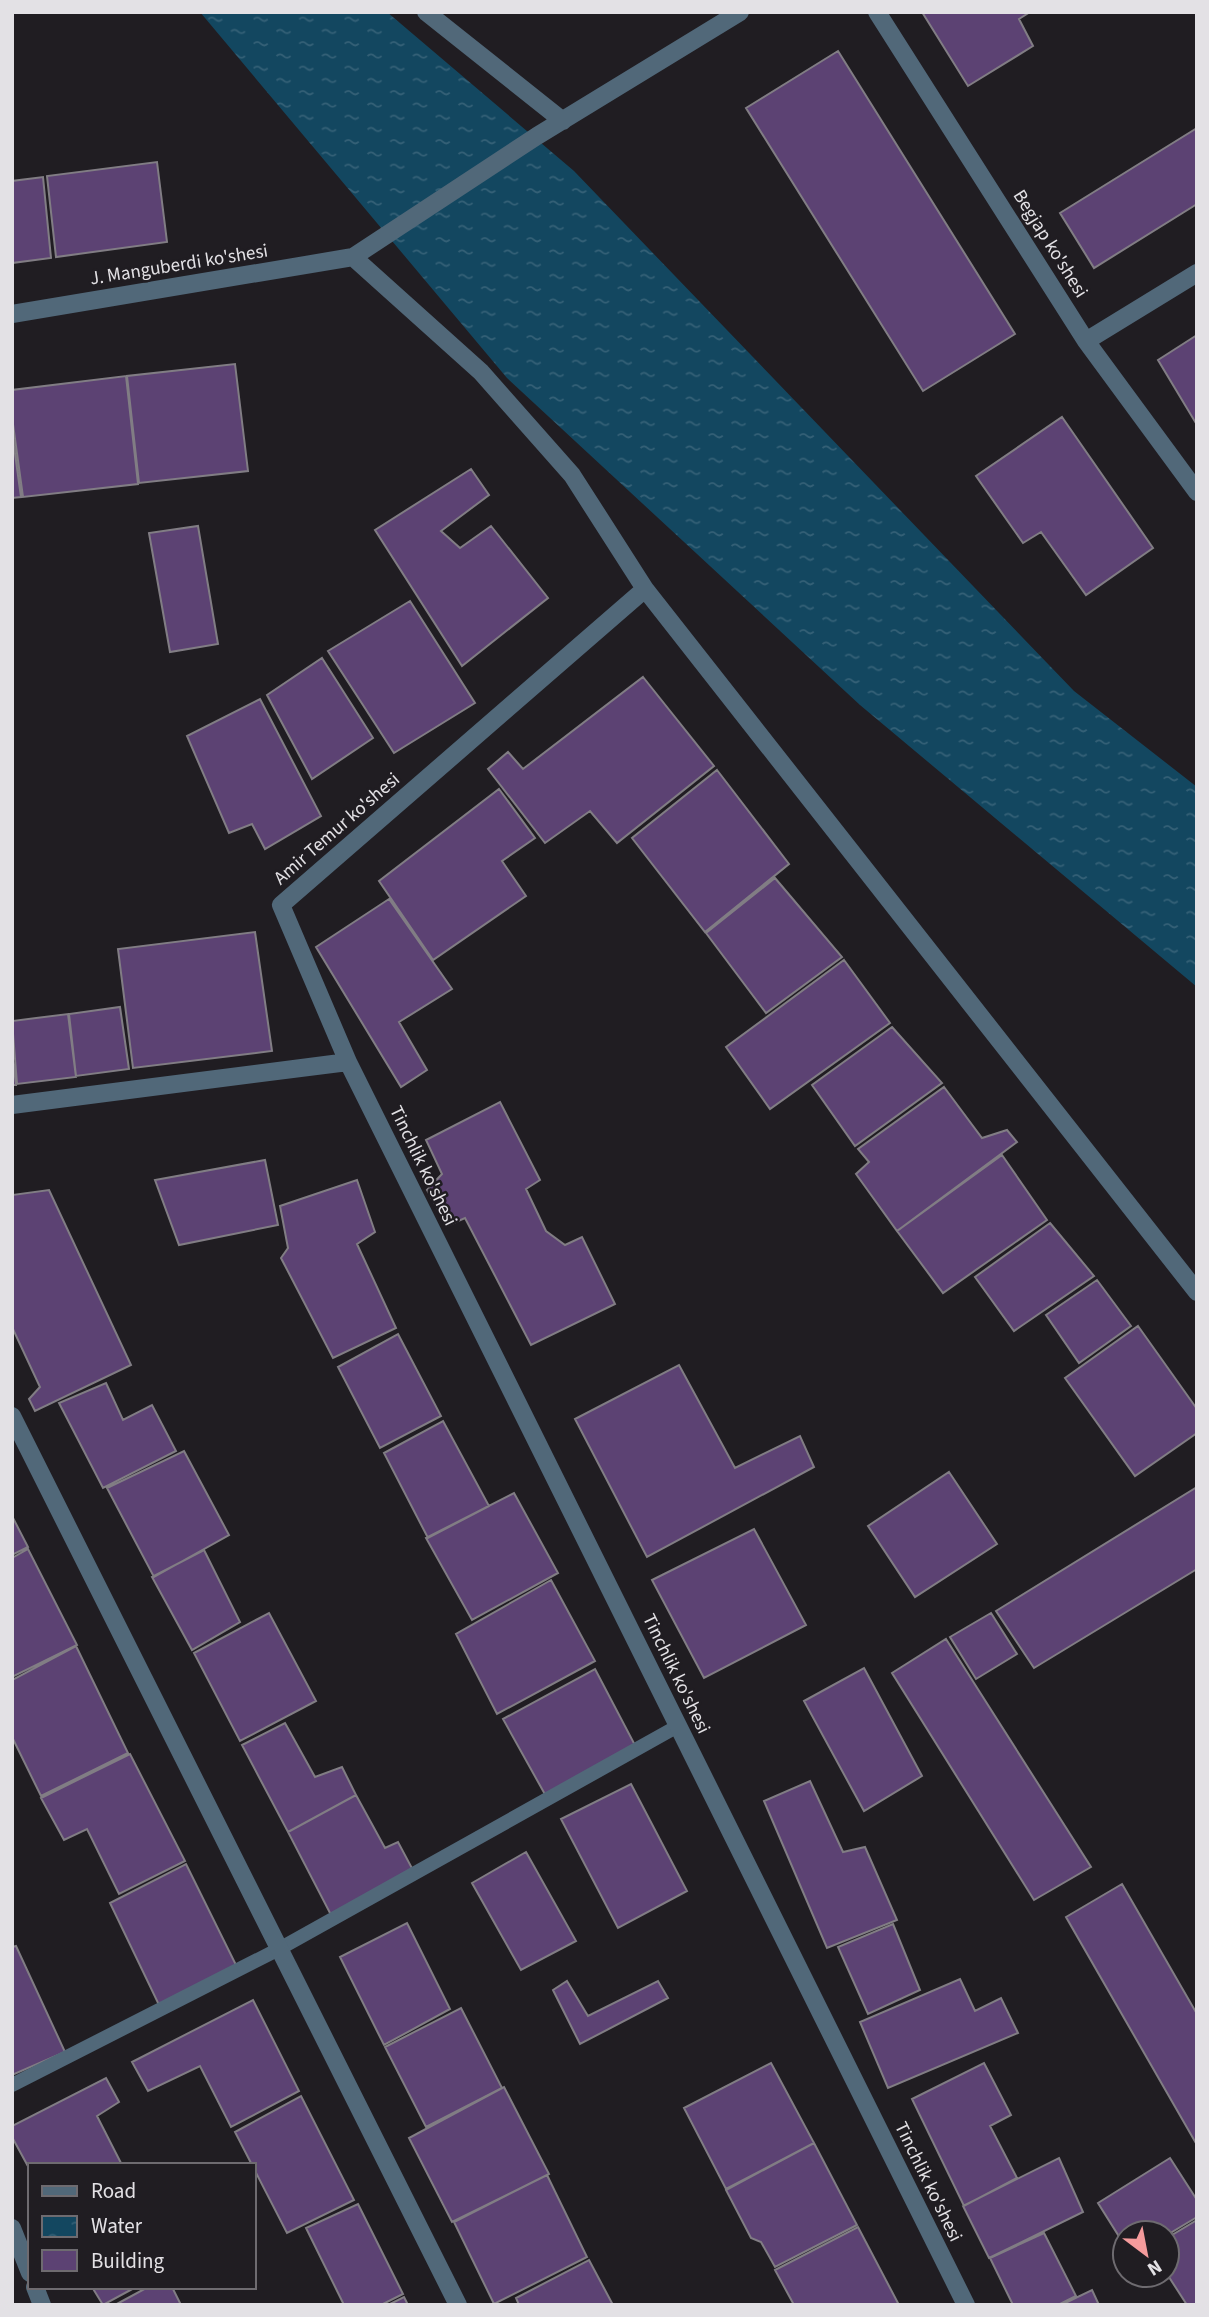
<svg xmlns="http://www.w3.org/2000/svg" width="1209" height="2317" font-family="'Source Sans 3',sans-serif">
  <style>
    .water { fill: url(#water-ripples) }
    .building { fill: #5c4273; stroke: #817d84; stroke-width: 2 }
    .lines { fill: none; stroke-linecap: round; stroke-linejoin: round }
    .service { stroke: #516879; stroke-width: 14 }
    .minor { stroke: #516879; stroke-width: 18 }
    .labels { text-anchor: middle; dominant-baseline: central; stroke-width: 5; stroke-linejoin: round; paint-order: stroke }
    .street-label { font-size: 19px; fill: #e3e1e5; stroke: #201d22 }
  </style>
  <defs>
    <pattern id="water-ripples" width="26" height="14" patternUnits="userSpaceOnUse" patternTransform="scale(1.75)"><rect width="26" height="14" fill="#134760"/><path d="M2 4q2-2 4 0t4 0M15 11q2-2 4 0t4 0" fill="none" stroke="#356177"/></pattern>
  </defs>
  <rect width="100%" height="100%" fill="#201d22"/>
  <path class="water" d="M200,12H387L574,171L1074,691L1197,787V987L860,705L507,378Z"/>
  <path class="building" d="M922,12H1030L1019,19L1033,46L968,86Z
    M838,51L1015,334L923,391L746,108Z
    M1197,128V204L1094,268L1060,213Z
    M157,162L167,242L56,257L47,176Z
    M43,177L51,258L12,263V181Z
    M1197,335V425L1158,360Z
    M235,364L248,471L139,483L127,376Z
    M126,376L138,484L23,497L12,417V390Z
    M1062,417L1153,548L1086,595L1041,532L1023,543L976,476Z
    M12,432L21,497L12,498Z
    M471,469L489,495L441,531L460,548L491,526L548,598L462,666L375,530Z
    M198,526L218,644L170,652L149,533Z
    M410,601L475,703L394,753L328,651Z
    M322,658L373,738L312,779L267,695Z
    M643,677L714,766L617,843L590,811L545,843L488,769L508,752L523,769Z
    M260,699L321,816L265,849L252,824L229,833L187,736Z
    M717,770L789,864L705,932L632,838Z
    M499,789L535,838L502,861L526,896L433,960L379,881Z
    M775,878L842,957L766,1013L706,933Z
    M389,899L452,989L399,1022L427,1070L401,1087L316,947Z
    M255,932L272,1051L133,1068L118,949Z
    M844,960L890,1023L770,1109L726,1047Z
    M120,1007L129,1069L76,1076L69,1014Z
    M68,1014L76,1077L17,1084L12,1021Z
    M892,1027L942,1083L855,1146L812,1085Z
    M12,1053L16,1085H12Z
    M944,1087L982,1138L1007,1130L1017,1142L897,1231L856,1174L869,1162L858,1149Z
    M500,1102L540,1180L526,1189L546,1231L565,1245L582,1237L615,1304L531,1345L465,1218L447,1226L427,1190L442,1174L426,1140Z
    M1002,1155L1047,1220L943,1293L897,1231Z
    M265,1160L278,1225L179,1245L155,1180Z
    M357,1180L375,1232L357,1244L396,1328L333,1358L281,1258L288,1248L280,1206Z
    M49,1190L131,1365L35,1411L29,1399L40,1387L12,1327V1195Z
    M1050,1223L1094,1276L1014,1331L975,1277Z
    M1097,1280L1131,1326L1079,1363L1046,1315Z
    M1138,1326L1197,1409V1433L1135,1476L1065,1378Z
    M398,1334L441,1416L380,1448L338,1367Z
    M679,1365L735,1468L800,1436L814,1467L647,1557L575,1419Z
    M106,1383L123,1420L152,1405L176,1451L103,1488L59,1403Z
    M443,1421L489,1506L428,1538L384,1453Z
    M184,1451L229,1535L154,1577L107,1488Z
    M949,1472L997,1544L915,1597L868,1526Z
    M1197,1487V1569L1034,1668L996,1611Z
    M514,1493L558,1573L472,1620L426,1538Z
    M12,1516L28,1547L12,1555Z
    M754,1529L806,1625L704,1678L652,1580Z
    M28,1549L77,1645L12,1677V1558Z
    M204,1550L240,1622L192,1650L152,1577Z
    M551,1580L595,1661L497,1714L456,1634Z
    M269,1613L316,1701L240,1741L194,1653Z
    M991,1613L1017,1654L976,1679L950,1637Z
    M946,1639L1091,1867L1034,1900L892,1673Z
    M76,1646L128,1753L41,1796L12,1737V1680Z
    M864,1668L922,1776L864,1811L804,1701Z
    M595,1669L637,1749L547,1798L503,1719Z
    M285,1723L315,1777L342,1767L356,1795L288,1832L242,1745Z
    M130,1754L185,1861L119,1894L87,1829L64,1840L41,1798Z
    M810,1781L843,1852L865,1847L897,1920L827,1948L764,1801Z
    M631,1784L687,1891L618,1928L561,1819Z
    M356,1795L385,1848L398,1842L414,1872L331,1915L288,1832Z
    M526,1852L576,1941L521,1970L472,1883Z
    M186,1864L237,1967L159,2005L110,1903Z
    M1122,1884L1197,2014V2145L1066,1917Z
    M407,1923L450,2009L384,2045L340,1957Z
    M893,1924L920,1990L868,2014L838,1947Z
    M16,1946L65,2052L12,2075V1947Z
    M960,1979L975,2011L1001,1998L1018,2033L888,2088L860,2022Z
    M567,1981L588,2016L658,1981L668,1998L580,2044L553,1990Z
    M253,2000L299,2091L231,2127L200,2066L148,2091L132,2062Z
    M461,2008L502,2088L426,2127L385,2047Z
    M771,2063L814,2143L726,2189L684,2108Z
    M984,2063L1011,2115L990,2126L1017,2178L964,2206L912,2099Z
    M106,2078L119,2102L97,2116L122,2165H30V2170L12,2137V2126Z
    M504,2087L549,2174L452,2222L409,2138Z
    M301,2096L354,2200L287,2233L235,2132Z
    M814,2143L857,2225L775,2267L761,2242L751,2238L726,2190Z
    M1059,2158L1083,2212L989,2258L963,2206Z
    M1170,2158L1197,2200V2217L1167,2235L1125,2233V2246L1098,2203Z
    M547,2175L587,2257L494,2304L454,2222Z
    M358,2204L403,2294L381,2305H344L306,2228Z
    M1197,2220V2305H1187L1167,2274V2238Z
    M858,2227L899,2305H794L775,2270Z
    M1044,2233L1076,2296L1058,2305H1013L990,2258Z
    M589,2260L613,2305H519L516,2298Z
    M92,2287H136L103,2305Z
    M148,2287H172L181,2305H115Z
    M1092,2290L1099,2305H1061Z
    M404,2297L408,2305H388Z"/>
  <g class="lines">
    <path class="service" d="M12,2085L279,1949L678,1726"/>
    <path class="minor" d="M426,12L563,121
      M877,12L1086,341L1197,492
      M353,257L481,372L572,475L645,589L1197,1292
      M12,314L353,257L537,136L740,12
      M1086,341L1197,273
      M348,1062L966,2305
      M12,1105L348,1062L281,905L645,589
      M12,1416L458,2305
      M12,2228L30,2273
      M35,2287L42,2305"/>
  </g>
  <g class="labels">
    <g class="street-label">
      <text transform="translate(1050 244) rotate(58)">Begjap ko'shesi</text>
      <text transform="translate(179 265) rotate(-9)">J. Manguberdi ko'shesi</text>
      <text transform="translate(337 829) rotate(-41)">Amir Temur ko'shesi</text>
      <text transform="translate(423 1166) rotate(64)">Tinchlik ko'shesi</text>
      <text transform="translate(676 1674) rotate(64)">Tinchlik ko'shesi</text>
      <text transform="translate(928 2182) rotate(64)">Tinchlik ko'shesi</text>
    </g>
  </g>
  <rect width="1209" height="2317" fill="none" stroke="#e3e1e5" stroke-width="28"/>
  <rect x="28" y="2163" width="228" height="126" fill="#201d22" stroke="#6e6b70" stroke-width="2"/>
  <rect x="42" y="2186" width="35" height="10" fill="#516879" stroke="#6e6b70" stroke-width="2"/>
  <text x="91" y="2198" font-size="21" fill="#e3e1e5">Road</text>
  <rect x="42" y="2216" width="35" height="21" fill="url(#water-ripples)" stroke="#6e6b70" stroke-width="2"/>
  <text x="91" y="2233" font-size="21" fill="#e3e1e5">Water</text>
  <rect x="42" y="2250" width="35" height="21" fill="#5c4273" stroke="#6e6b70" stroke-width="2"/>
  <text x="91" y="2268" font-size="21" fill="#e3e1e5">Building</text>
  <g transform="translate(1146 2254) rotate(148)"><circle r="33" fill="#201d22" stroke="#6e6b70" stroke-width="2"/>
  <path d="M0-5L12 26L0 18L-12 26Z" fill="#f59b9c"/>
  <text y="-10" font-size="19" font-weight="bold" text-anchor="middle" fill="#e3e1e5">N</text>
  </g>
</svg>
